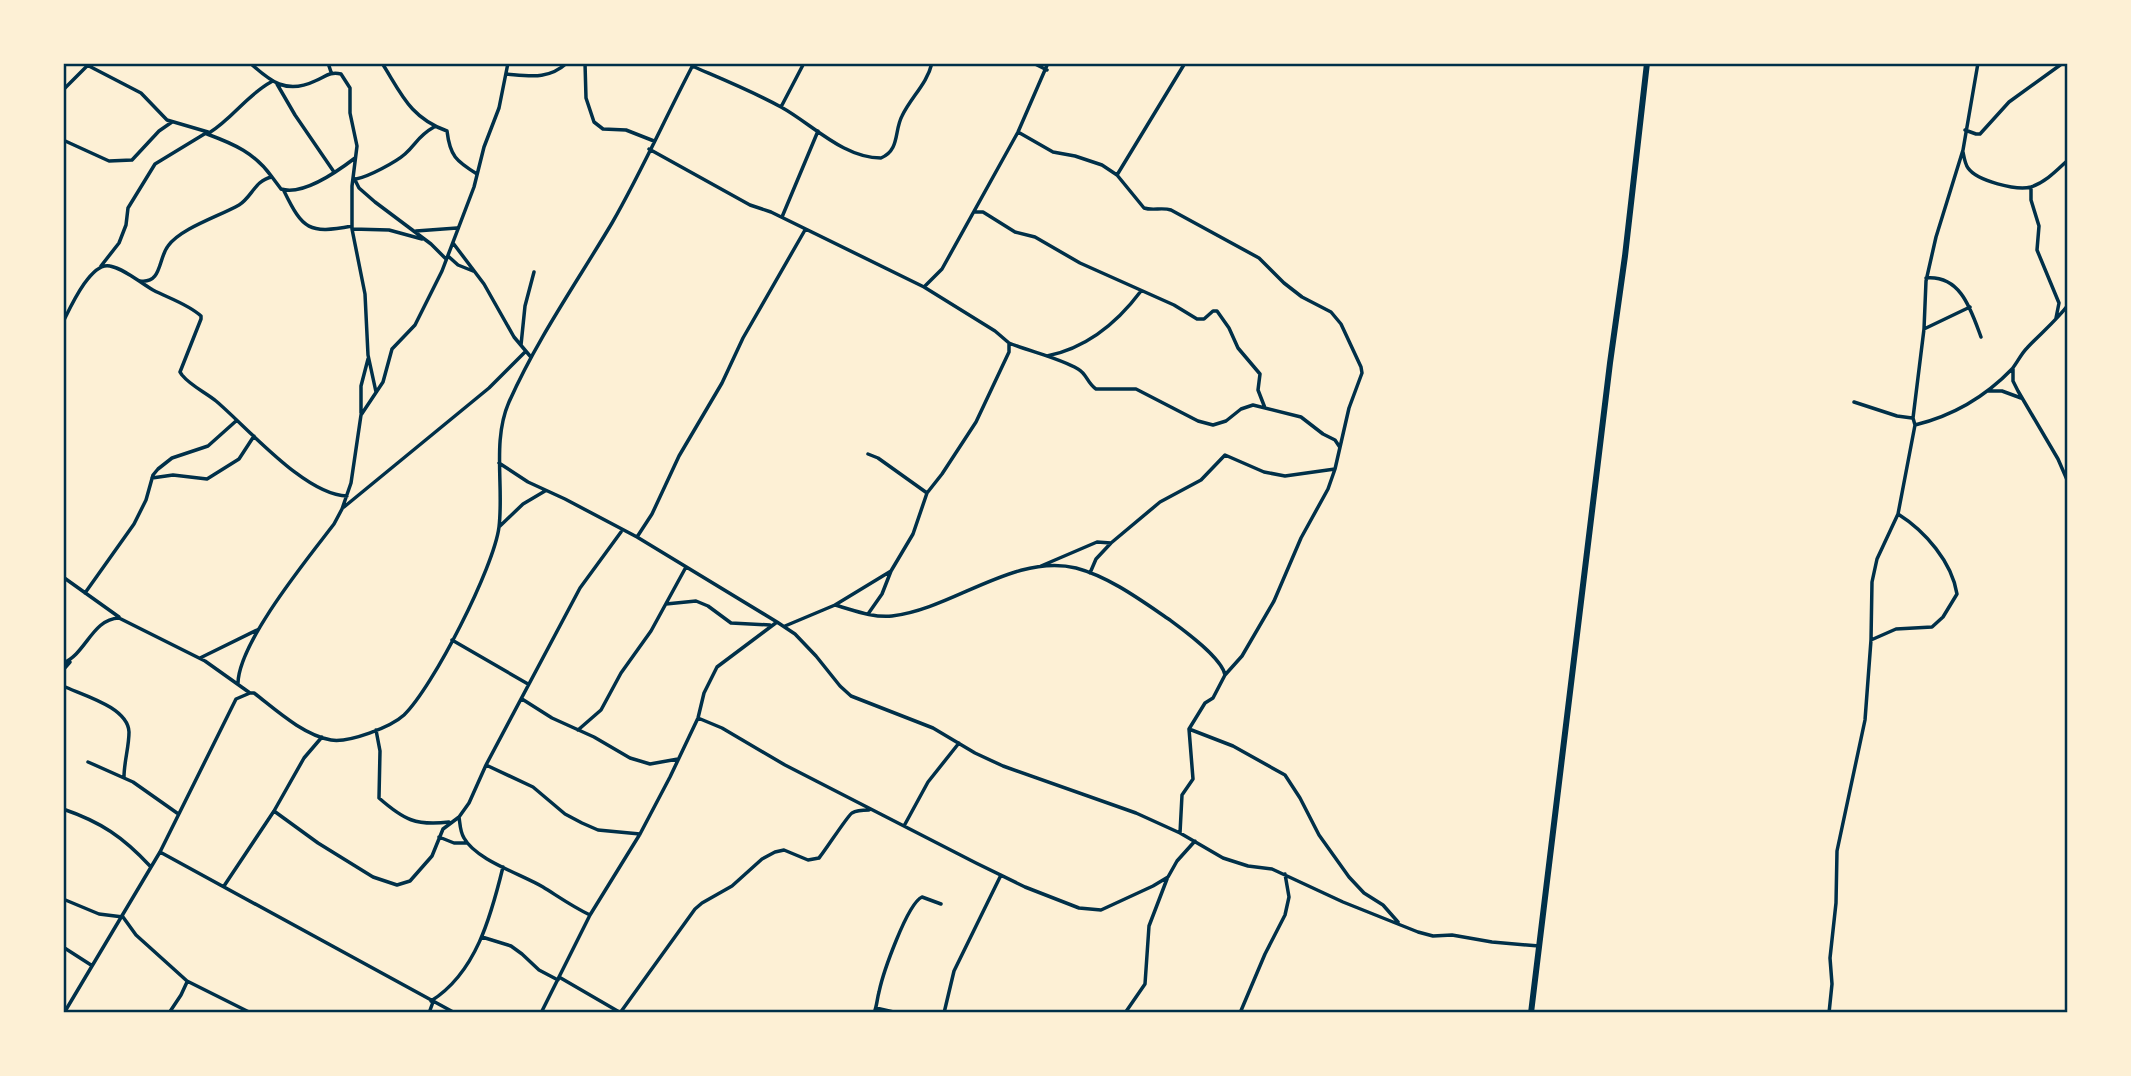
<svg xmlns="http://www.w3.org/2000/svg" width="2131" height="1076" font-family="'DM Sans',sans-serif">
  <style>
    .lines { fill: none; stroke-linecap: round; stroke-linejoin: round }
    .minor { stroke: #003049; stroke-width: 3.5 }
    .trunk { stroke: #003049; stroke-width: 6 }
    .neatline { fill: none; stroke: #003049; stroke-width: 2.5 }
  </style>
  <rect width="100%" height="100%" fill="#fdf0d5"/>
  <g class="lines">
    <path class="minor" d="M250,63C270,81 286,95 315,81C325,77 330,71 341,74L350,88V113L357,146L352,186V229L365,294L368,355L376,392
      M328,63L331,72
      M382,63C401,93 410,118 447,131C450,156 456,161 477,174
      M585,63L586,98L594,122L603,129L626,130L654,141
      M1033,63L1047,70
      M87,65L141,93L167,120L208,132L207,134C234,144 255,153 272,177
      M692,66C722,79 752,91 781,107C812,124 843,158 881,158C900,150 894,131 902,116C911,97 927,84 932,63
      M506,74C530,76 548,80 567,63
      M277,84L295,115L334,172
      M63,90L88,65
      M781,107L804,63
      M1965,130L1976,134H1980L2009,102L2063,63
      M1018,132L1053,152L1075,156L1102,165L1117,175L1144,208C1153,211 1162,207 1171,210L1259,258L1284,283L1302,297L1331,312L1341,324L1361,367L1362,373L1349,408L1335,469L1328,489L1301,538L1274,601L1242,656L1225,675
      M209,133C233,118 247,95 271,82
      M63,140L109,161L132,160L159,131L172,122
      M649,149L750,205L771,212L924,287L995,331L1009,343V352L976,422L942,474L927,493L913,534L891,571L835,605L785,626
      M1963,152C1964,157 1965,164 1968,168C1977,181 2017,191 2031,187C2046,182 2057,170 2068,160
      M1117,175L1185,63
      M354,178L359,188L375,202L431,244L446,259
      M356,179C368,177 396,162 405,154C417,143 418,136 434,127
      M2031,187V200L2039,226L2037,250L2059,303L2056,318
      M284,191C303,230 309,234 352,226
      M974,212H983L1015,232L1035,237L1080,263L1174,305L1197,319H1204L1213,311H1217L1229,328L1238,348L1260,374L1258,390L1265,408
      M782,217L818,131
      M352,229L389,230L422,239
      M416,231L457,228
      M453,243L484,284L514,337L530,356
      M448,256L458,265L473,271
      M101,266L119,243L126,225L128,208L155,164L206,133
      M1926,278C1961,275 1971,310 1981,337
      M140,281C162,284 158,259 168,246C181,228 220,216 239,205C252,197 255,180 272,177L281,189C303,196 338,171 355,158
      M924,287L942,269L1018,132L1048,63
      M63,322C70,308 91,261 110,266C125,269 139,282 153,290C168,298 188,304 201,316V319L180,372L182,375C191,386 205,392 216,401C248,428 305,495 347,496
      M1924,329L1970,307
      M1009,343C1031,352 1057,357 1078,369C1087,374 1087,383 1096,389H1136L1198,421L1213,425L1226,421L1241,409L1253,405L1301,417L1323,434L1335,440L1339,446
      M521,345L525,306L534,272
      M1047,356C1087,348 1117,323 1141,291
      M2013,369V381L2018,391L2058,459L2068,482
      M1988,391H2002L2021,398
      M1854,402L1897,416L1912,418
      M361,413V386L368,359
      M1915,425C1952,416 1985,397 2012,369C2017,363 2021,354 2027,348C2041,333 2056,321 2068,305
      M868,454L878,458L927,493
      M499,463L528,482L565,499L637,537L777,622L795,634L816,656L840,686L851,696L933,728L975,753L1003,766L1136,813L1180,833L1223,858L1248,866L1272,869L1343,902L1418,932L1433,936L1452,935L1492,942L1539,946
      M152,478L173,475L207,479L239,459L254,436
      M344,507L489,388L525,352
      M500,526L523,504L545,491
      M637,537L652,514L679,456L722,383L743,338L805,230
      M1041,566L1097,542L1111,543
      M1090,573L1096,559L1111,543L1160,502L1201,480L1225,455L1264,472L1285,476L1335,469
      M63,577L119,617
      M85,593L134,524L146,500L153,475L158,469L172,458L208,446L236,421
      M666,604L696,601L708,606L731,623L770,625
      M835,605C853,610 873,618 892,616C953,609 1014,553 1076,568C1110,577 1142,601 1170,620C1185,631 1222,658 1225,675L1213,698L1205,703L1189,729L1193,779L1182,795L1180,833
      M868,614L882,594L891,571
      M452,640L528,684
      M1871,640L1896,629L1932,627L1943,617L1957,594C1952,562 1925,531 1898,514
      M200,658L257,630
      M63,663C86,654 92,619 119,618L205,661L250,693
      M63,670L70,662
      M238,683C239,642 308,558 334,524L342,509L351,483L361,415L383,382L392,349L415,325L442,271L474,187L484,147L499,108L508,63
      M63,686C82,695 128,707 129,732C129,747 124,762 124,777
      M522,699L552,718L594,737L630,758L650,764L678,759
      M698,718L722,728L785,765L976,863L1025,887L1079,908L1101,910L1153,886L1168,877L1177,861L1195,841
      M1189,729L1233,746L1285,775L1300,798L1319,835L1349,877L1364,893L1383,905L1398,922
      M376,730L380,751L379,798C404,820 416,826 449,822
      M578,730L601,710L621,673L651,631L686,567
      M88,762L133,782L177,813
      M486,765L533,787L565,814L582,823L598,830L640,834
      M63,809C101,822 123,837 150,866
      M274,811L318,843L373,877L397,885L410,881L432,856L443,829L459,817L469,803L486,765L580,588L621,532
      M459,817C460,823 460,832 464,838C476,860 521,874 543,887C559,897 573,907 590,915
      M904,826L928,782L959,743
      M439,837L454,843H467
      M160,852L455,1013
      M224,886L274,811L304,758L322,737
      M63,899L99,914L123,917
      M123,917L136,935L187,981L251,1013
      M482,937L511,946L522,954L539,970L558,980
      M63,947L91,965
      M559,977L621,1013
      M431,1001C476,973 491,916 503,867
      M876,1008L898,1013
      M64,1013L160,852L236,699L250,693H254C276,710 303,735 331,740C349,743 391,727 404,715C433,687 494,567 499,527C504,486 492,441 509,402C537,339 577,282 612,223C642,171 666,116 694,63
      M169,1013L181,995L187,982
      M429,1013L433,1002
      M541,1013L590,915L640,834L670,777L698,718L704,693L717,667L777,622
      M620,1013L695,909L702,903L732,886L762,859L775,852L784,850L808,860L819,858C825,851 848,815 852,813C857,810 863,810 869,810
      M874,1013C877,1006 877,999 879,992C883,973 907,904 922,897L941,904
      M944,1013L954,971L1001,875
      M1125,1013L1145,984L1149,926L1167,879
      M1240,1013L1265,954L1285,915L1289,897L1285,874
      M1829,1013L1832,984L1830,958L1836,903L1837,851L1865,720L1871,640L1872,582L1877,559L1898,514L1915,425L1913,418L1924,329L1926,281L1936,237L1963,150L1978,63"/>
    <path class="trunk" d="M1531,1013L1610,363L1625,256L1647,63"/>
  </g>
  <rect width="2131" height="1076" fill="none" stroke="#fdf0d5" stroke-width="130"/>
  <rect x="65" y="65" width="2001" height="946" class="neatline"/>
</svg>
